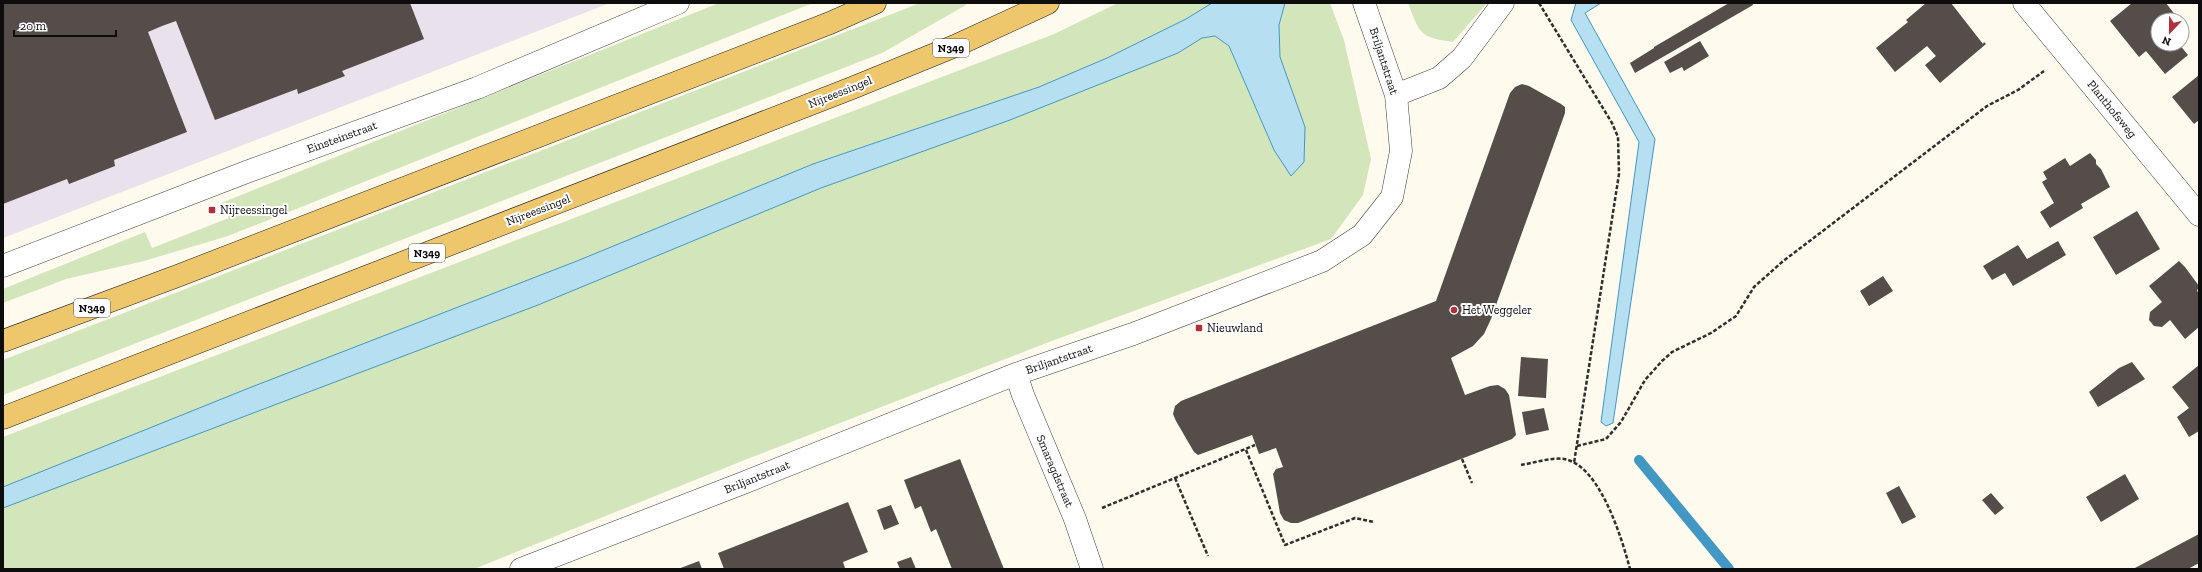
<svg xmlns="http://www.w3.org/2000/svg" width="2202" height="572" font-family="'Zilla Slab',serif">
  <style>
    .industrial { fill: #e9e1eb }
    .green { fill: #d3e5ba }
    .water { fill: #b6dff1; stroke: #4298c3 }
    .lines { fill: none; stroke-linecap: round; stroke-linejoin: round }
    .stream { stroke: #4298c3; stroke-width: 10 }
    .building { fill: #544d4a }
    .minor-casing { stroke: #404040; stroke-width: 23 }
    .major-casing { stroke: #1e1e1e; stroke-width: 23 }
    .path { stroke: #2f2f2f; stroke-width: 2.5; stroke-dasharray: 4 2; stroke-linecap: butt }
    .minor { stroke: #fff; stroke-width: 22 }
    .major { stroke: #eec76d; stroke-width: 22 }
    .poi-dot { fill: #b22f3d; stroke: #fff; stroke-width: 1.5 }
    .labels { text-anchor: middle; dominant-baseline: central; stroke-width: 4; stroke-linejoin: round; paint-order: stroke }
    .shield { fill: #fff; stroke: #565656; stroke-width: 1 }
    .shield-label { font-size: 11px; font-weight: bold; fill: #0d0d0d }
    .street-label { font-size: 12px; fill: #0d0d0d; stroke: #fff }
    .poi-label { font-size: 12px; fill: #0d0d0d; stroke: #fff; text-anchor: start }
  </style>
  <rect width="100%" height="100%" fill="#fefaed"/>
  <path class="industrial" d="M3,3H610L3,238Z"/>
  <path class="green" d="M719,3H813L228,236L144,261L66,279L3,303V289L145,232L152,248L229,218L221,203Z
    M920,3H965L966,5L882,53L3,395V360Z
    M1118,3H1212L1186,19L1107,58L1039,87L813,164L577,261L249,388L3,487V437L1054,34Z
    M1285,3H1330L1344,40L1371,159L1363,195L1331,239L1049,342L747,459L474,569H3V508L538,305L821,188L1010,120L1178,53L1202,38L1215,36L1229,46L1274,150L1292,175L1305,127L1280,57L1279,25Z
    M1408,3H1487L1453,42C1419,37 1420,34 1408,3Z"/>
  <path class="water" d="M1212,3H1285L1279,25L1280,57L1305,127L1304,162L1291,176L1274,150L1229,46L1215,36L1202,38L1178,53L1010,120L821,188L538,305L3,508V487L249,388L577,261L813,164L1039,87L1107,58L1186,19Z
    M1576,3H1601L1585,13L1655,139L1613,423L1606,426L1601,422L1639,142L1571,20Z"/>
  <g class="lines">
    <path class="stream" d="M1639,460L1729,569"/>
  </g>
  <path class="building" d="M3,3H410L424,39L342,71L345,76L298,94L297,89L215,120L176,21L162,26L148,32L187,132L114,160L115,166L69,184L67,179L3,204Z
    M1729,3H1752L1753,5L1635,73L1630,63L1654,48V47Z
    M1926,3H1951L1983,44L1984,42L1986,44L1940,83L1925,65L1936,56L1927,46L1895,72L1876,48L1908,22L1906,20Z
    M2132,3H2166L2179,20H2158V44H2179L2188,55L2165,74L2146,51L2139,57L2110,21Z
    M1700,41L1709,56L1684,71L1682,67L1670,73L1664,62Z
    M2199,75V120L2194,124L2172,97Z
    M1522,84L1529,86L1561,104L1565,107V113L1491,319L1484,334L1473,346L1451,358L1465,395L1490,386L1498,385L1505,389L1509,395L1516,435L1512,439L1298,523H1291L1284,520L1280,513L1274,479L1273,474L1276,469L1283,467L1276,448L1259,454L1252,435L1198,455L1194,452L1176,421L1173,414L1175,406L1181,401L1436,301L1510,93L1515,87Z
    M2090,153L2096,160V164L2101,169L2110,187L2081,204L2083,208L2050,228L2040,212L2054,203L2042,182L2047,179L2043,172L2065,158L2070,166Z
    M2137,211L2160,249L2116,275L2093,237Z
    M2058,241L2066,255L2013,286L2005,273L1992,280L1983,266L2018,245L2027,259Z
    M2179,261L2185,267L2199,286L2197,291L2199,293V327L2185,339L2170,320L2162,327L2154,326L2149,320L2150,312L2162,302L2149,286Z
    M1883,276L1893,291L1869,306L1860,291Z
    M1521,357L1548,359L1546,398L1518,396Z
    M2132,362L2145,379L2098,407L2089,392L2119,368Z
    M2199,365V431L2189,437L2177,417L2189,408L2172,387Z
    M1544,408L1549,430L1526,435L1522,412Z
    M960,459L991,537L1004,569H952L936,529L931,532L921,506L915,509L904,480Z
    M2125,474L2139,499L2101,522L2086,497Z
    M1899,486L1916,517L1902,524L1886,493Z
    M1991,493L2004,508L1995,515L1982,500Z
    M848,502L868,552L843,562L845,568L724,569L718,553Z
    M891,505L899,524L884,530L877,510Z
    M2199,534V563L2188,569H2133Z
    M911,557L916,569H900L897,562Z
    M699,561L702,569H678Z"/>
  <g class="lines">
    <g class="minor-casing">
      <path id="minor" d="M2024,3L2199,215
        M1396,95L1439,78L1462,58L1503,3
        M3,266L249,171L477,88L678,3
        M1016,374L1023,395L1075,519L1092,569
        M521,569L743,483L1016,374L1133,334L1322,261L1362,235L1392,197L1401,151L1396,95L1364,3"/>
    </g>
    <g class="major-casing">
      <path id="major" d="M3,341L180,275L830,23L875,3
        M3,418L852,88L955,46L1048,3"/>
    </g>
    <path class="path" d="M1539,3L1612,123L1618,137L1619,174L1574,463
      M1577,446L1606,439L1621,422L1645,380L1662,361L1672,352L1711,333L1736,316L1754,287L1782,262L1987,106L2018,90L2044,71
      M1246,450L1285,545L1355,518L1374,522
      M1462,459L1472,483
      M1521,465C1534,463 1551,457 1564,459C1600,465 1622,539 1630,569
      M1175,478L1208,556
      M1102,508L1255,445"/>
    <use href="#minor" class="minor"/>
    <use href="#major" class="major"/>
  </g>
  <g class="poi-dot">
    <rect x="208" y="206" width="8" height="8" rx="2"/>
    <circle cx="1454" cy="310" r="4"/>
    <rect x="1195" y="324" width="8" height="8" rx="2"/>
  </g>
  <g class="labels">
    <g class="shield">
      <rect x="933" y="39" width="36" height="18" rx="3"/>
      <rect x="409" y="244" width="36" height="18" rx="3"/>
      <rect x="74" y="299" width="36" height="18" rx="3"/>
    </g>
    <g class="shield-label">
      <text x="951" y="48">N349</text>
      <text x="427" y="253">N349</text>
      <text x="92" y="308">N349</text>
    </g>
    <g class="street-label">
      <text transform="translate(1384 61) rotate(72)">Briljantstraat</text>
      <text transform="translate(840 92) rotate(-22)">Nijreessingel</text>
      <text transform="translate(2112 109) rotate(51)">Planthofsweg</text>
      <text transform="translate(342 137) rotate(-20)">Einsteinstraat</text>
      <text transform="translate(538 210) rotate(-21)">Nijreessingel</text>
      <text transform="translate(1059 359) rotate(-19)">Briljantstraat</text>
      <text transform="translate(1055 471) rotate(67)">Smaragdstraat</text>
      <text transform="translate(757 477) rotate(-22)">Briljantstraat</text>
    </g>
    <g class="poi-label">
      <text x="220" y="210">Nijreessingel</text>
      <text x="1462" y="310">Het Weggeler</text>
      <text x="1207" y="328">Nieuwland</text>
    </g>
  </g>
  <rect width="2202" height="572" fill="none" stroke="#0d0d0d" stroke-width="8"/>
  <g transform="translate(2170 32) rotate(202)"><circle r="19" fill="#ffffff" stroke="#9e9e9e"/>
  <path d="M0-3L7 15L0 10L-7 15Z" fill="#b22f3d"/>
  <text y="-6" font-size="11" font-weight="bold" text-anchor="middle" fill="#0d0d0d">N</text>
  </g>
  <path d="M14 30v6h102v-6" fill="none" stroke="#0d0d0d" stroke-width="2"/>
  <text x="20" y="30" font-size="12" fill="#0d0d0d" stroke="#ffffff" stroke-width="3" paint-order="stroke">20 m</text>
</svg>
